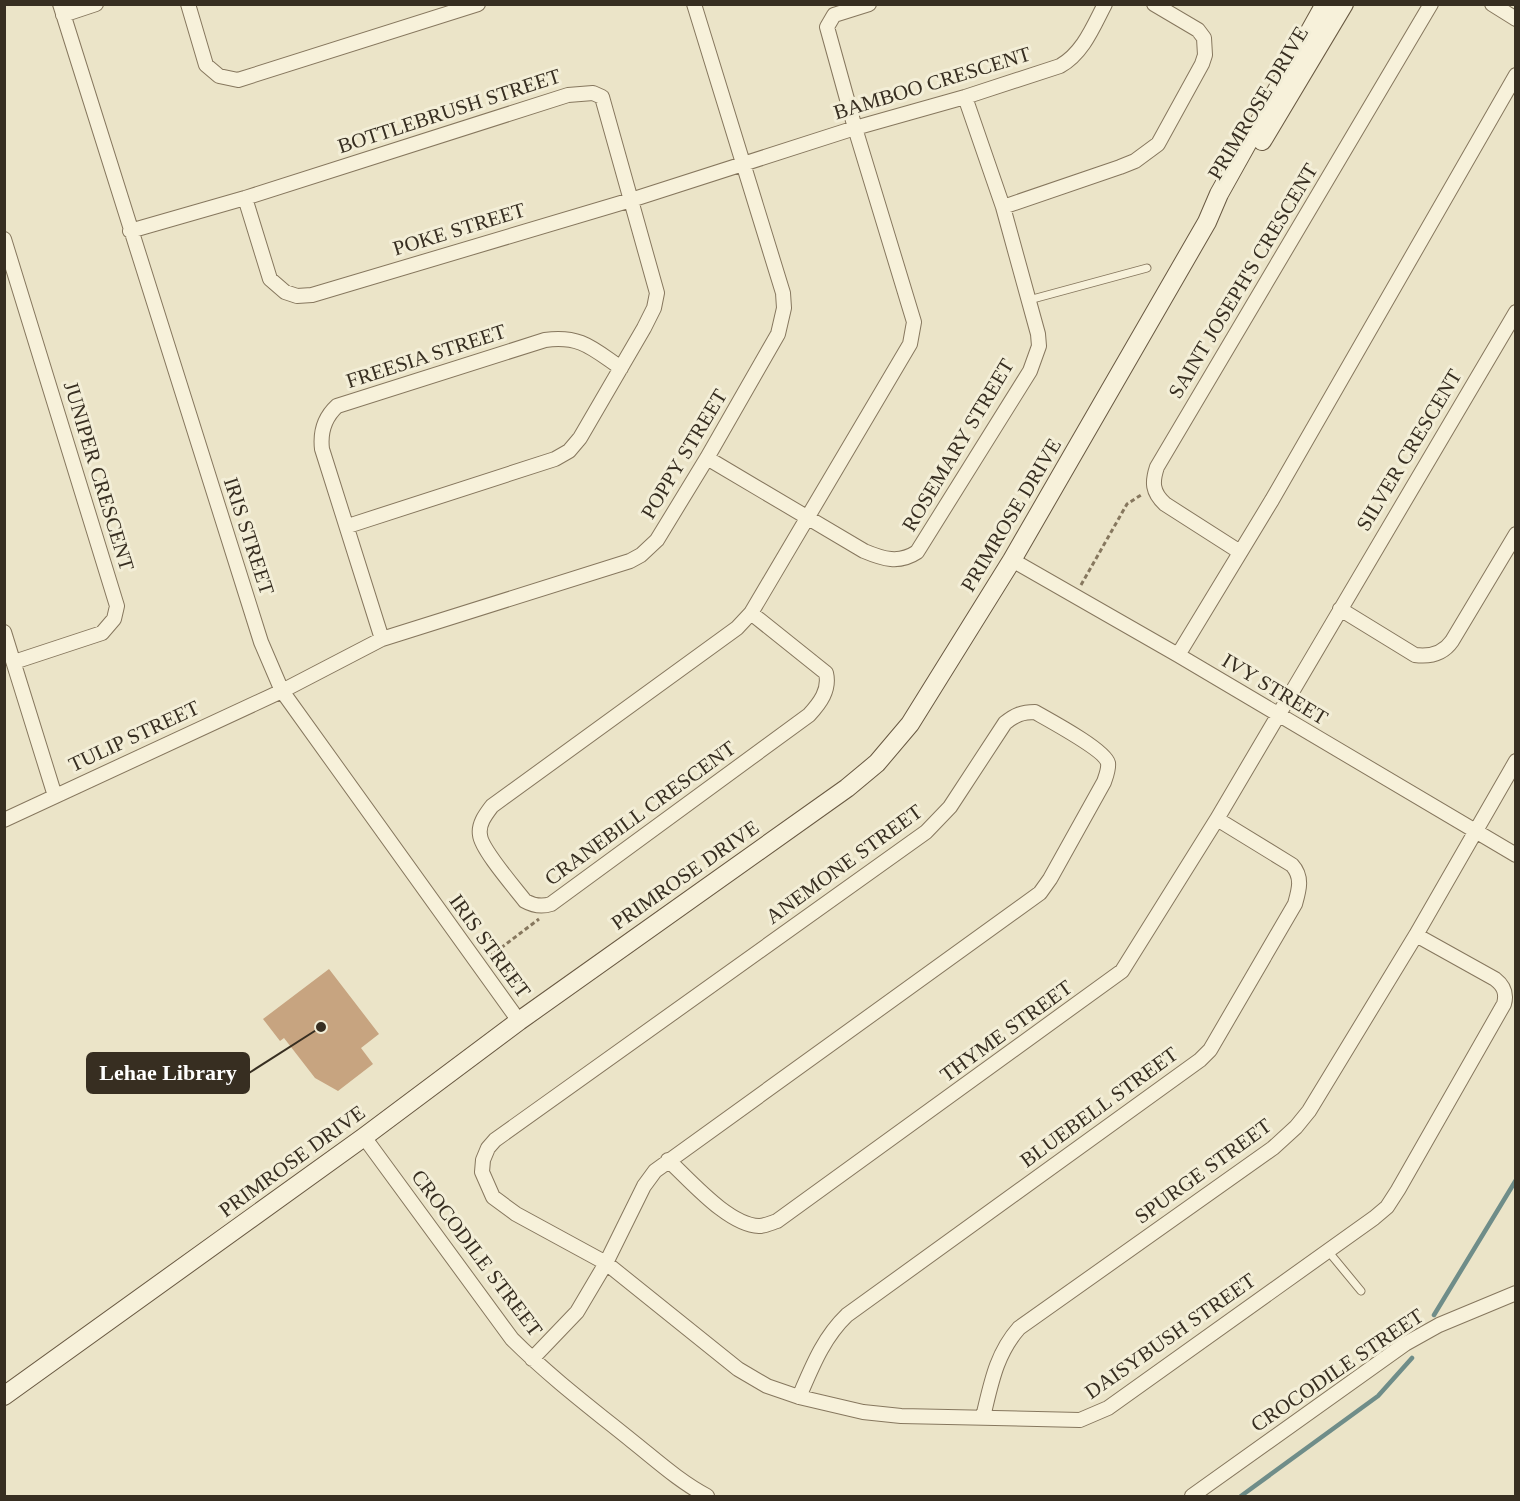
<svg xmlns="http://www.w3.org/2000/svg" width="1520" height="1501" font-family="'Times New Roman',serif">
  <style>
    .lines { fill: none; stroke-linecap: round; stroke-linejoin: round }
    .stream { stroke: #6f8d89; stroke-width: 4.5 }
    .building { fill: #c7a480 }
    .lane-casing { stroke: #86775e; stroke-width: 9 }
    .street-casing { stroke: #86775e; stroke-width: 16 }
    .secondary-casing { stroke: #685841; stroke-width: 20 }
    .path { stroke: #86775e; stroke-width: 3; stroke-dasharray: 4.5 3; stroke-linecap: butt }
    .lane { stroke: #f7f1da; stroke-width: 7 }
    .street { stroke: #f7f1da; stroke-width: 14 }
    .secondary { stroke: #f7f1da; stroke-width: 18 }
    .labels { text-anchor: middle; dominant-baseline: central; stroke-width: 6; stroke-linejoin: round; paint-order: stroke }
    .street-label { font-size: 21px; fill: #372e21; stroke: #f3eed7 }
    .leader { fill: none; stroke: #372e21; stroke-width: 2 }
    .callout-dot { fill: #372e21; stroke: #f3eed7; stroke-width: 2 }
    .callout { fill: #372e21; stroke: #372e21; stroke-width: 2 }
    .callout-label { font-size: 22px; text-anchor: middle; font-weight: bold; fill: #fff }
  </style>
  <rect width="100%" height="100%" fill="#ebe4c8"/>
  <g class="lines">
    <path class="stream" d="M1434,1315L1516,1180
      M1241,1496L1378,1396L1412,1358"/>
  </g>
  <path class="building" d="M329,969L379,1034L361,1048L373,1064L338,1091L315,1078L284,1038L280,1041L263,1019Z"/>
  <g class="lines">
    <g class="lane-casing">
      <path id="lane" d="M1029,300L1147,268
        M1328,1251L1361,1291"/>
    </g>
    <g class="street-casing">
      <path id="street" d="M60,4L261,642L282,691L519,1021
        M188,4L206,65L219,76L238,80L478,4
        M1492,4L1516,19
        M63,15L96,4
        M245,198L270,279L285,292L297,296L312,295L631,200L855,128L965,97L1060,66C1083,53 1093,27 1105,4
        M1003,207L1120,167L1135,161L1158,144L1202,64L1205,55L1204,38L1198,30L1154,4
        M130,231L245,198L568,95L593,93L602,97L657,293L654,308L644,328L580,438L569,451L555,459L348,526
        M4,239L117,606L114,619L102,633L14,662
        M707,458L864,551C883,559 899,564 917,552L1030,371L1039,346L1038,334L1003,207L965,97
        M1240,552L1165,504C1152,492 1152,482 1157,467L1431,4
        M1012,560L1178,655L1516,855
        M1340,609L1415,655C1430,657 1443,654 1452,641L1516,534
        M751,613L826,673C830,690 820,703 809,715L551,904C542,907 534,906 525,901C515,888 481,849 480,835C478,824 486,814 492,806L737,628L751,613L910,344L914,322L855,128L827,27L834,15L869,4
        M4,632L55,796
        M382,639L322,449C320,432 324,418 337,406L545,340C581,335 593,349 621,368
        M1178,655L1272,500L1516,75
        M4,820L282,691L382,639L630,561L641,555L657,540L707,458L778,334L784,308L783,293L694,4
        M364,1137L512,1339C549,1376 591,1408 632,1441C656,1460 680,1482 707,1496
        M668,1160C690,1180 728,1225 759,1226C765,1226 771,1223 777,1221L1122,971L1217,819L1516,312
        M532,1359L577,1312L606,1263L644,1186L655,1171L1040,893L1050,879L1104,782C1106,776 1109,769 1108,763C1105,750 1049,720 1035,712C1022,712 1015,715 1005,723L950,807L926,832L495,1140L488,1148L483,1160L482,1172L493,1197L516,1214L606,1263L738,1369L767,1386L799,1397L863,1412L901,1416L1080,1420L1108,1408L1374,1218L1387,1207L1398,1190L1504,1004C1507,993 1504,986 1495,979L1416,935
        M799,1397C812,1367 823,1338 847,1315L1200,1060L1210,1050L1295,904C1299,890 1303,877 1292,865L1217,819
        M983,1417C991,1384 996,1354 1019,1328L1273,1148L1296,1127L1309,1111L1416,935L1516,761
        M1192,1496L1405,1344L1439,1325L1516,1293"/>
    </g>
    <g class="secondary-casing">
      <path id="secondary" d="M1262,141L1344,4
        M4,1396L364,1137L519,1021L847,788L877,763L910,724L1012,560L1207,222L1219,194L1325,4"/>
    </g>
    <path class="path" d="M1081,585L1127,504L1141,495
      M489,957L539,919"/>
    <use href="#lane" class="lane"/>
    <use href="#street" class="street"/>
    <use href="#secondary" class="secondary"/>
  </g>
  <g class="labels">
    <g class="street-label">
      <text transform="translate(932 83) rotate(-17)">BAMBOO CRESCENT</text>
      <text transform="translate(1258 103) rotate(-59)">PRIMROSE DRIVE</text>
      <text transform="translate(449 111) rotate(-18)">BOTTLEBRUSH STREET</text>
      <text transform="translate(459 229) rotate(-17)">POKE STREET</text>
      <text transform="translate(1243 281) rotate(-59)">SAINT JOSEPH'S CRESCENT</text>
      <text transform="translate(426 356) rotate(-18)">FREESIA STREET</text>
      <text transform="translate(958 445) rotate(-59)">ROSEMARY STREET</text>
      <text transform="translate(1409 450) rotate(-59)">SILVER CRESCENT</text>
      <text transform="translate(684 454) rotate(-59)">POPPY STREET</text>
      <text transform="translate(99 476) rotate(73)">JUNIPER CRESCENT</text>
      <text transform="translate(1011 515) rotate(-59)">PRIMROSE DRIVE</text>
      <text transform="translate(249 536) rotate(72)">IRIS STREET</text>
      <text transform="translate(1275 689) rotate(31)">IVY STREET</text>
      <text transform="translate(134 736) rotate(-25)">TULIP STREET</text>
      <text transform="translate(640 813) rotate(-36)">CRANEBILL CRESCENT</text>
      <text transform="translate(844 864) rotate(-36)">ANEMONE STREET</text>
      <text transform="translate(685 875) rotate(-35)">PRIMROSE DRIVE</text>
      <text transform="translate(490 946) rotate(54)">IRIS STREET</text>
      <text transform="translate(1006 1031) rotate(-36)">THYME STREET</text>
      <text transform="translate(1099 1107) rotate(-36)">BLUEBELL STREET</text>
      <text transform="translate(292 1161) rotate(-36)">PRIMROSE DRIVE</text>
      <text transform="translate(1203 1171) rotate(-36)">SPURGE STREET</text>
      <text transform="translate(477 1253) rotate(53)">CROCODILE STREET</text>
      <text transform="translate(1170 1336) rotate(-35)">DAISYBUSH STREET</text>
      <text transform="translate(1337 1370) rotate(-34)">CROCODILE STREET</text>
    </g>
  </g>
  <path class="leader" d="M321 1027L249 1073"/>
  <circle class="callout-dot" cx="321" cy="1027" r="6"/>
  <rect class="callout" x="87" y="1053" width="162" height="40" rx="6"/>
  <g class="callout-label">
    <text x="168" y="1080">Lehae Library</text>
  </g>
  <rect width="1520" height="1501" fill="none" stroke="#372e21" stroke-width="12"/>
</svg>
